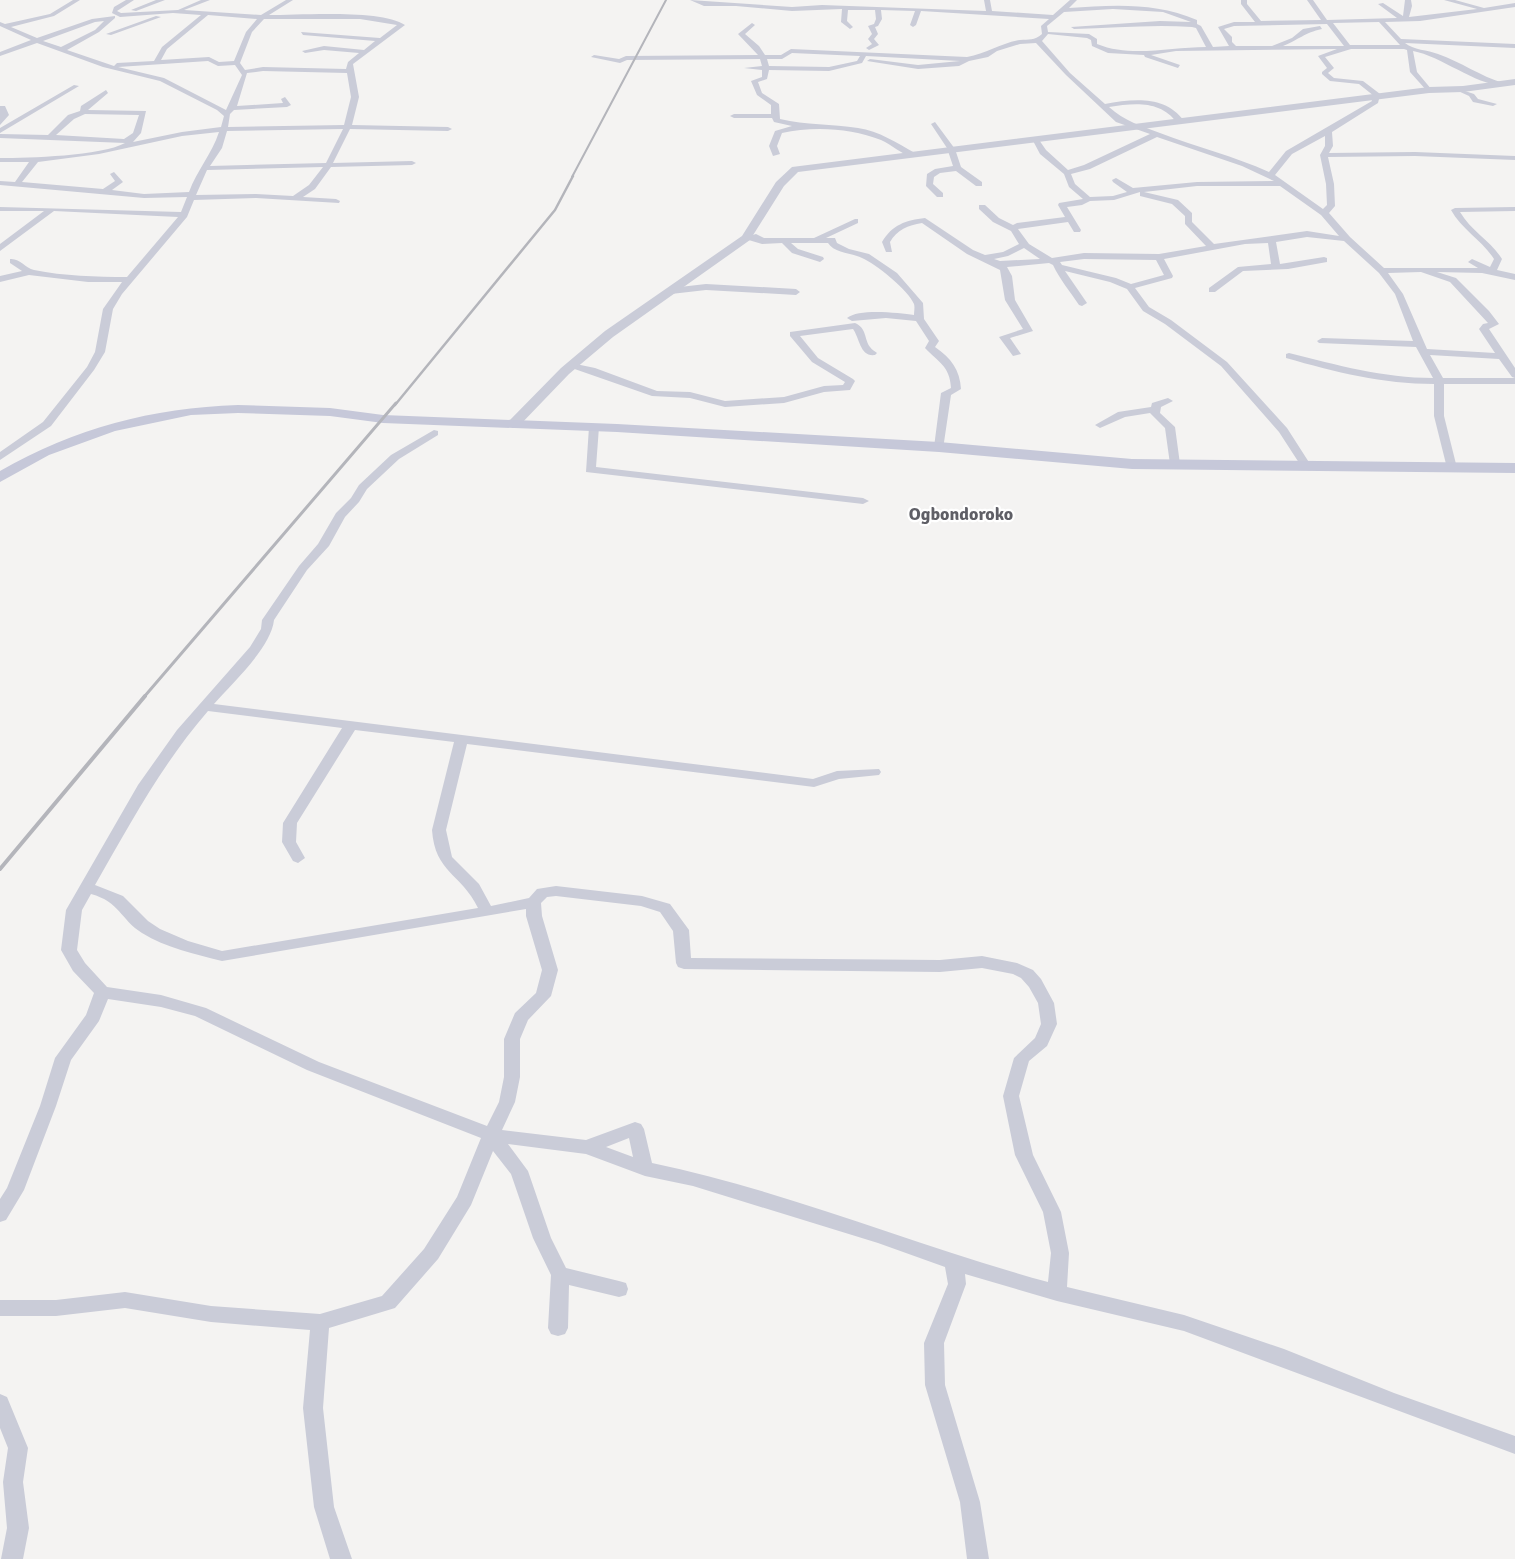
<svg xmlns="http://www.w3.org/2000/svg" width="1515" height="1559" font-family="Signika,sans-serif">
  <style>
    .lines { fill: none; stroke-linecap: round; stroke-linejoin: round }
    .minor { fill: #caccd8; fill-rule: evenodd }
    .tertiary { fill: #caccd8; fill-rule: evenodd }
    .secondary { fill: #c6c8d9; fill-rule: evenodd }
    .rail-far3 { stroke: #b4b5bb; stroke-width: 2 }
    .rail-far2 { stroke: #b4b5bb; stroke-width: 2.5 }
    .rail-far1 { stroke: #b4b5bb; stroke-width: 3 }
    .rail { stroke: #b4b5bb; stroke-width: 4 }
    .labels { text-anchor: middle; dominant-baseline: central; stroke-width: 4.5; stroke-linejoin: round; paint-order: stroke }
    .quarter-label { font-size: 18px; font-weight: bold; fill: #5f5f66; stroke: #fff }
  </style>
  <rect width="100%" height="100%" fill="#f4f3f2"/>
  <g class="lines">
    <path class="minor" d="M73,0H80L54,16L11,27L37,38L92,19L115,16V18L99,32L67,50L114,66L117,63L154,61L162,47L201,15L173,13L120,17L112,13L114,7L126,0H134L117,11L121,13L178,10L201,0H210L184,10L261,15L286,0H293L269,15C300,15 382,9 405,25L353,64L359,97L352,125L448,127L452,129L448,131L350,129L333,163L412,161L416,163L412,165L331,167L315,189L303,197L336,199L340,201L339,203L256,198L194,200L187,217L122,294L113,309L105,352L94,370L51,426L0,460V452L43,422L87,367L95,352L103,309L122,282H88L29,275L0,282V276L22,271L10,263V259C20,258 25,268 34,270C64,276 96,277 127,277L178,217L54,211L0,251V244L44,211H0V207L181,212L187,197L144,198L0,185V181L15,182L29,162H0V158C29,158 101,156 125,143L0,138V134L48,135L68,115L80,111L81,106L106,90L108,93L88,110L146,111L141,133L133,142L182,132L221,127L224,116L217,110L160,81L103,67L37,43L0,56V52L31,40L0,26V22L5,24L50,14ZM208,15L257,19L246,32L234,61L219,62L209,57L161,60L167,49ZM264,19H360L397,25L380,38L301,32L303,35L375,41L364,50L324,46L302,51L305,53L324,50L359,53L348,62L346,69L263,67L245,70L240,63L252,32ZM104,21L95,30L61,47L43,41L95,22ZM208,61L218,66L235,65L242,75L226,110L164,78L118,67ZM263,71L347,73L351,97L344,125L228,127L230,114L234,110L287,107L291,105L285,97L281,99L283,103L237,106L247,73ZM85,114L139,115L133,133L124,139L56,135L74,119ZM343,129L326,163L210,166L222,148L227,131ZM219,132C212,154 197,170 189,192L144,194L112,190L123,182L114,172L110,174L115,181L103,189L22,182L38,162L99,154L182,136ZM323,167L309,185L293,196L256,194L196,195L207,170Z
      M156,0H165L136,11L131,10Z
      M690,0L792,7L822,5L986,11L984,0H990L992,11L1053,15L1070,0H1077L1069,8C1113,5 1155,2 1197,20V24L1201,26L1213,47L1229,46L1218,27L1234,22H1255L1241,4V0H1247V4L1261,21L1321,20L1307,0H1313L1327,20L1397,18L1378,4L1383,3L1403,16L1405,0H1411L1412,6L1409,17L1477,9L1444,0H1455L1484,8L1515,3V7L1420,21L1385,22L1401,39L1515,44V48L1405,43C1413,50 1428,50 1438,54C1461,62 1480,76 1503,83V85C1479,87 1441,56 1413,51L1417,72L1432,90L1427,91L1410,72L1407,50L1404,49H1351L1325,57L1334,68L1328,73L1334,78L1363,81L1384,97L1379,99L1378,103L1332,132L1333,146L1329,153L1415,152L1515,156V160L1415,156L1328,157L1334,184L1335,206L1329,213L1350,237L1384,268H1478L1468,262L1472,259L1490,267L1494,259C1482,240 1462,230 1451,210L1455,208L1515,207V211L1460,212C1471,231 1491,241 1502,259L1497,270L1515,274V280L1482,273L1437,272L1456,278L1489,311L1499,324L1489,329L1515,368V378L1512,377L1499,359L1430,355L1443,378H1515V384H1444V416L1457,468L1452,471L1447,468L1434,416V384C1383,384 1335,372 1286,358V354L1289,353C1337,365 1383,378 1433,378L1416,347L1319,343L1317,341L1322,338L1413,341L1395,294L1379,273L1344,241L1307,237L1276,242L1280,264L1324,257L1327,258V262L1288,269L1243,271L1215,292H1209V288L1238,267L1271,264L1268,243L1245,244L1164,259L1173,276L1172,278L1135,288L1149,307L1171,320L1227,362L1287,428L1312,467L1311,469H1303L1279,432L1221,366L1165,324L1143,311L1127,289L1110,282L1065,271L1087,303L1082,306L1079,305C1070,291 1060,280 1053,265L1049,263L1007,267L1012,276L1015,300L1033,331L1010,338L1021,354L1013,356L999,337L1023,329L1005,300L1000,270L967,254L922,223C908,225 897,230 890,242L892,252H886L882,242C892,225 906,220 925,218L973,250L985,255L1003,252L1019,244L1011,231L993,222L979,209V205H985L999,218L1013,225L1017,223L1065,217L1058,205L1059,203L1083,199L1069,187L1064,174L1040,154L1031,137H1037L1046,150L1068,170L1084,165L1150,134L1116,122L1066,75L1036,43L1020,44L997,51L988,57L969,61L959,66L918,69L867,61L870,59L918,65L960,61L866,56L862,63L829,71L769,70L767,79L758,82L762,93L779,104L780,119C806,125 832,124 858,128C879,131 897,143 915,153V157H912C901,154 892,145 881,140C851,128 813,126 782,133L777,146L780,154L773,156L769,146L775,131L792,126L774,122L772,118H734L730,116L734,114H771V105L757,95L751,81L762,77V70L744,68L762,66L760,59L627,60L620,63L591,57L594,55L619,59L626,56L758,55L738,34L752,23L755,25L745,34L759,46L765,55H781L791,49L967,57C986,54 1001,43 1020,40C1029,39 1034,41 1042,34L1041,26L1049,19L921,11L916,25L913,27L910,25L915,11L881,10L882,19L878,26L875,27L878,34L874,39L879,45L869,50L866,48L872,44L868,39L872,34L868,26L874,24L876,19L875,10H848L847,21L853,27L850,29L841,22L842,9L792,11L736,6H704ZM1113,9L1163,12L1191,22L1160,21L1071,27L1074,29C1114,28 1153,24 1192,27L1196,28L1206,47C1170,47 1131,58 1097,44V39L1089,34L1048,32L1047,26L1064,12ZM1379,22L1400,45H1350L1333,23ZM1327,24L1344,46H1283C1300,39 1304,33 1322,29L1320,26L1303,29L1292,38L1272,46H1236L1232,42V37L1224,29L1234,26ZM1048,34L1087,38L1091,40L1092,46L1108,53L1144,55L1145,57L1178,68L1180,65L1151,55L1176,51L1337,49L1318,56L1327,68L1322,72V74L1330,81L1359,84L1374,96L1371,98L1372,101L1286,151L1269,172C1234,156 1196,147 1160,133C1142,126 1124,121 1109,107C1134,103 1161,100 1177,123L1184,121C1165,95 1133,99 1105,104L1070,73L1042,41ZM792,53L860,56L857,61L829,67L769,66L767,59H782ZM1325,136V146L1320,155L1326,184L1327,205L1323,209L1275,175L1292,154ZM1157,137L1242,166L1274,181L1197,182L1133,188L1116,178L1112,180L1113,182L1127,192L1113,196L1090,197L1075,184L1071,174L1090,169ZM1197,186H1280L1321,215L1339,236L1307,231L1214,244L1192,222V213L1178,200L1144,192ZM1140,192V196L1172,204L1185,216V224L1206,246L1159,254L1084,253L1052,258L1029,244L1018,229L1068,222L1074,232H1080L1081,230L1067,207L1082,205L1090,201L1114,200ZM1024,248L1040,259L1000,261L994,259L1008,256ZM1084,259L1156,260L1164,275L1131,284L1116,278L1062,265L1060,262ZM1421,272L1450,282L1488,323L1483,324L1479,329L1495,353L1427,349L1403,294L1388,273Z
      M156,16L161,17L111,35L106,34Z
      M74,85L79,86L0,133V128Z
      M1456,88L1474,94L1478,99L1497,104L1493,106L1473,102L1469,96L1456,90Z
      M0,106H5L9,115L0,125Z
      M935,122L955,149L961,167L982,182V186H976L956,171L940,173L934,177L933,184L943,193V197H937L926,186L927,174L935,169L953,166L947,148L931,124Z
      M855,219H858V223L826,238H835L837,243L849,249L869,254L897,273L923,303L924,319L939,341L935,347C951,358 960,370 961,389L951,395L943,449H935L934,447L941,393L951,388C950,366 938,362 925,348L929,341L916,321L886,318L852,321L847,318C859,308 899,313 914,315C914,312 915,307 914,304C909,291 875,263 862,258C852,253 834,253 828,243H791L798,249L823,257L824,259L820,262L792,253L782,243L762,244L742,238L756,234L764,238H814Z
      M706,284L796,289L800,292L796,295L706,290L671,294L667,291L671,288Z
      M855,323C867,328 864,339 870,347C872,350 875,351 877,353L875,355C860,357 860,339 853,329L800,336L818,358L853,379L855,381L850,390L824,392L784,403L725,407L690,398L652,396L566,366L571,363L595,368L657,391L690,392L725,401L784,397L824,386L843,385L845,382L812,362L790,336V332Z
      M1168,398L1173,401L1161,407L1160,413L1175,427L1180,464L1179,466L1175,467L1170,464L1165,428L1150,413L1125,417L1100,428L1095,425L1118,412L1151,407L1152,403Z
      M594,424L599,427L596,467L863,498L869,501L863,504L586,472L589,427Z
      M434,430L438,431V435L399,459L367,489L359,502L345,517L329,546L307,570L274,620C271,648 232,683 214,704L813,779L837,771L879,769L881,772L879,775L839,779L814,787L467,744L446,830L452,857L479,884L491,906L529,898L537,889L556,886L642,896L670,904L689,930L691,958L940,960L982,956L1017,963L1033,970L1041,979L1054,1003L1057,1024L1047,1046L1029,1061L1019,1096L1033,1155L1061,1212L1069,1253L1067,1287L1184,1315L1284,1349L1394,1393L1515,1436V1454L1184,1331L1057,1301L965,1274L966,1284L944,1343L945,1385L980,1502L989,1559H967L960,1502L925,1385L924,1343L948,1284L945,1267L878,1243L693,1186L645,1176L586,1154L508,1144L528,1171L551,1238L566,1268L619,1281L626,1283L628,1289L626,1295L619,1297L569,1285L568,1328L565,1334L558,1336L551,1334L548,1328L551,1275L533,1238L511,1174L493,1151L471,1205L438,1259L395,1308L329,1328L323,1408L334,1507L352,1559H330L314,1507L303,1408L310,1330L211,1322L125,1308L56,1316H0V1300H56L125,1292L211,1306L320,1314L382,1296L424,1249L457,1197L481,1138L307,1070L195,1016L161,1007L108,999L99,1021L71,1060L56,1106L24,1190L6,1220L0,1222V1199L7,1188L40,1106L55,1058L86,1015L94,993L73,971L61,950L66,910L138,785L177,730L250,647L261,629L262,620L299,566L318,544L336,513L351,498L359,485L391,455ZM208,711L342,728L283,823L282,842L293,861L298,863L305,858L296,842L297,823L355,730L454,742L432,830C435,873 461,873 478,908L222,951L188,941L160,929L148,921L123,896L95,885C130,824 162,764 208,711ZM91,894C120,902 120,919 142,933C166,948 195,954 222,961L526,909V916L542,970L536,993L515,1013L504,1039V1077L499,1102L487,1126L319,1062L206,1008L161,995L107,987L85,963L77,950L82,910ZM556,896L641,906L660,912L673,931L676,963L678,967L684,969L940,972L982,968L1013,974L1021,978L1029,987L1038,1003L1041,1024L1035,1038L1014,1058L1003,1096L1015,1155L1043,1212L1051,1253L1048,1282C916,1246 787,1191 652,1163L644,1129L641,1124L635,1122L586,1140L502,1130L515,1102L520,1077V1039L528,1020L551,996L558,970L542,916L541,903L547,897ZM629,1138L633,1157L606,1147Z
      M0,1394L7,1397L28,1448L23,1482L29,1528L23,1559H1L7,1528L3,1482L8,1448L0,1428Z"/>
    <path class="tertiary" d="M1515,79V85L1463,92L1429,93L798,172L784,186L750,240L613,337L569,374L518,427L513,428L506,424L561,368L605,331L742,236L776,182L792,167L1429,87L1463,86Z"/>
    <path class="secondary" d="M238,405L330,408L383,415L617,424L939,442L1132,459L1515,463V473L1132,469L939,452L617,432L383,423L330,416L238,413L191,415L115,431L49,455L0,482V471C75,428 152,408 238,405Z"/>
    <path class="rail-far3" d="M572,177L666,0"/>
    <path class="rail-far2" d="M395,405L555,210L573,176"/>
    <path class="rail-far1" d="M144,697L396,403"/>
    <path class="rail" d="M0,869L145,696"/>
  </g>
  <g class="labels">
    <g class="quarter-label">
      <text x="961" y="514">Ogbondoroko</text>
    </g>
  </g>
</svg>
